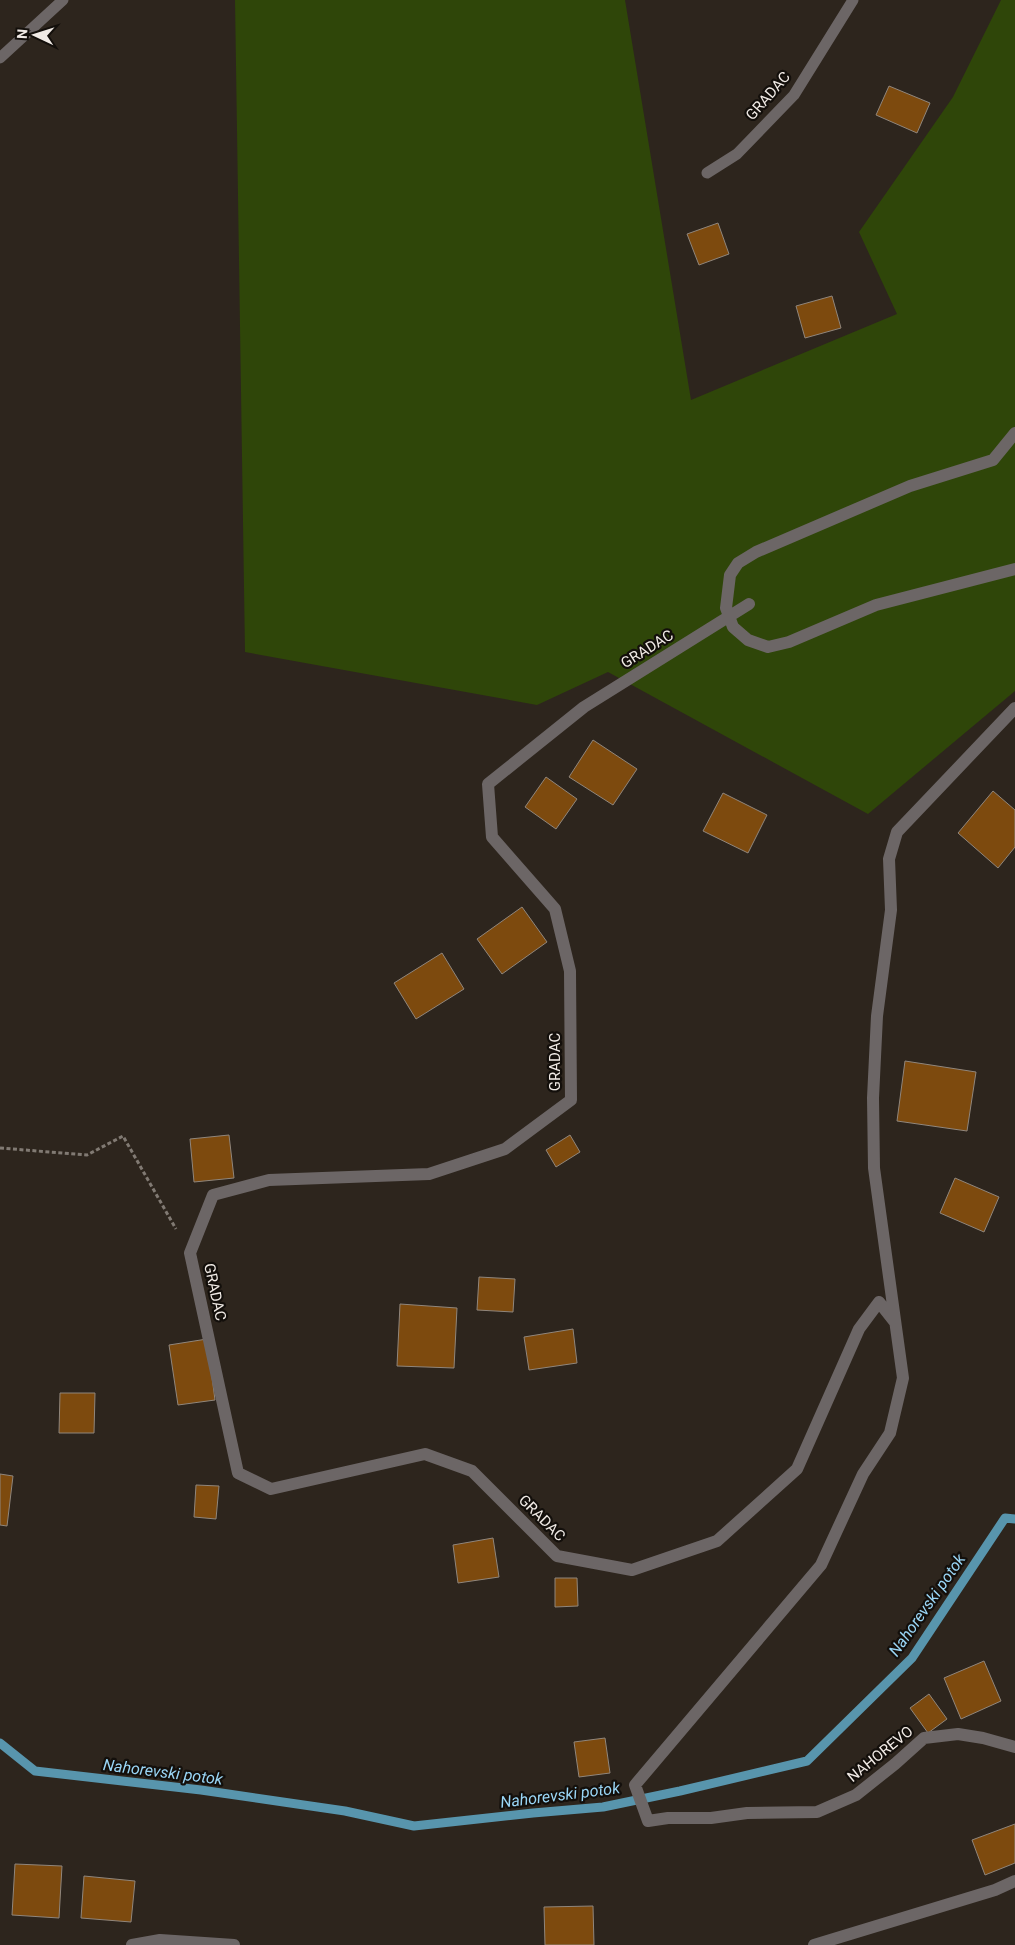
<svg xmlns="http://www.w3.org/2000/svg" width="1015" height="1945" font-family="Roboto,sans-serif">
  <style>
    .green { fill: #2f4609 }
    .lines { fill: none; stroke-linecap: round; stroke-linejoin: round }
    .stream { stroke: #5895ad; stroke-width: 9 }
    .building { fill: #7d4a0e; stroke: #90867c }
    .path { stroke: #817a73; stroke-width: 3; stroke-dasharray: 4 2.5; stroke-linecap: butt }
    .lane { stroke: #6c6666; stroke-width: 11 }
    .street { stroke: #6c6666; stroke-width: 12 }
    .labels { text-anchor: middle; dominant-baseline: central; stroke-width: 4.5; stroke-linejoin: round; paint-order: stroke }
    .street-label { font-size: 15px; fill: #f1ebe6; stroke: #130f0b }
    .water-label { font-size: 16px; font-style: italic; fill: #9ad6f6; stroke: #130f0b }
  </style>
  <rect width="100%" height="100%" fill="#2d251d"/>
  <path class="green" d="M235,0H625L691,400L897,314L859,232L953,97L1001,0H1015V691L868,814L608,672L537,705L245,652Z"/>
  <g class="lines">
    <path class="stream" d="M0,1743L35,1771L201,1790L345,1811L414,1826L533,1813L603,1807L680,1791L807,1761L912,1658L1005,1518L1015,1519"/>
  </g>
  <path class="building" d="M889,86L930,103L917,133L876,115Z
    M718,223L729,254L699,265L687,234Z
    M832,296L841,328L805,338L796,306Z
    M593,740L637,769L613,805L569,777Z
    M546,777L577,799L556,829L525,807Z
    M993,791L1015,810V847L998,868L958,833Z
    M723,793L767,815L748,853L703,831Z
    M522,907L547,942L502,974L477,939Z
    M442,953L464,989L416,1019L394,983Z
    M905,1061L976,1072L967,1131L897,1121Z
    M229,1135L234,1178L194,1182L190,1139Z
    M570,1135L580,1152L556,1167L546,1150Z
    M955,1178L999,1197L984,1232L940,1213Z
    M479,1277L515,1279L513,1312L477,1310Z
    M400,1304L457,1308L454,1368L397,1366Z
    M573,1329L577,1363L529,1370L524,1337Z
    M207,1339L215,1400L178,1405L169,1345Z
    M60,1393H95L94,1433H59Z
    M0,1474L13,1476L7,1526L0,1525Z
    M196,1485L219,1486L216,1519L194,1517Z
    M493,1538L499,1577L458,1583L453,1545Z
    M555,1578H577L578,1606L555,1607Z
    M984,1661L1001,1701L961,1719L944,1678Z
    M929,1694L947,1719L928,1733L910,1708Z
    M605,1738L610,1773L579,1777L574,1742Z
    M1015,1824V1863L985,1875L972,1840Z
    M15,1864L62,1866L59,1918L12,1915Z
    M84,1876L135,1881L131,1922L81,1918Z
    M593,1906L594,1945H545L544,1907Z"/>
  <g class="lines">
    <path class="path" d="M0,1148L87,1155L123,1136L176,1229"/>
    <path class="lane" d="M0,58L63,0
      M707,173L737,154L794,95L853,0"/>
    <path class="street" d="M1015,433L993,460L910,486L756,552L738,563L730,575L726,608L733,627L748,640L768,647L789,642L876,605L1015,569
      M749,604L584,707L488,784L492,837L555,909L570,971L571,1100L505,1149L429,1174L269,1180L213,1195L190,1253L238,1473L271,1489L425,1454L472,1471L557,1556L632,1570L717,1541L797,1469L859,1329L879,1302L894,1321
      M1015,708L897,832L889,859L891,910L877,1016L873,1098L874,1168L903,1378L890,1433L863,1474L821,1565L635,1785L648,1821L668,1818H711L747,1813L817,1812L856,1795L895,1764L924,1738L958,1734L983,1738L1015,1747
      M132,1945L160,1940L234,1945
      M814,1945L995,1890L1015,1881"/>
  </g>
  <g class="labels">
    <g class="street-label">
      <text transform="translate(768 96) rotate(-49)">GRADAC</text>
      <text transform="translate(647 649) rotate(-32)">GRADAC</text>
      <text transform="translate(555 1062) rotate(-90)">GRADAC</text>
      <text transform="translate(215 1292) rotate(78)">GRADAC</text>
      <text transform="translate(542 1518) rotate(45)">GRADAC</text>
      <text transform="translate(880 1754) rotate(-39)">NAHOREVO</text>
    </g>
    <g class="water-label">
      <text transform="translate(927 1605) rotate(-55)">Nahorevski potok</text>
      <text transform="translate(163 1772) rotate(7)">Nahorevski potok</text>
      <text transform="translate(560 1795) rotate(-7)">Nahorevski potok</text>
    </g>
  </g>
  <g transform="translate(35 35) rotate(274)" stroke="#130f0b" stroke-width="4" paint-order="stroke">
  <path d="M0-4L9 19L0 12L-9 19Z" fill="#f1ebe6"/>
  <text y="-8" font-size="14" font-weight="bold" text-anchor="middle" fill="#f1ebe6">N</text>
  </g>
</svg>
